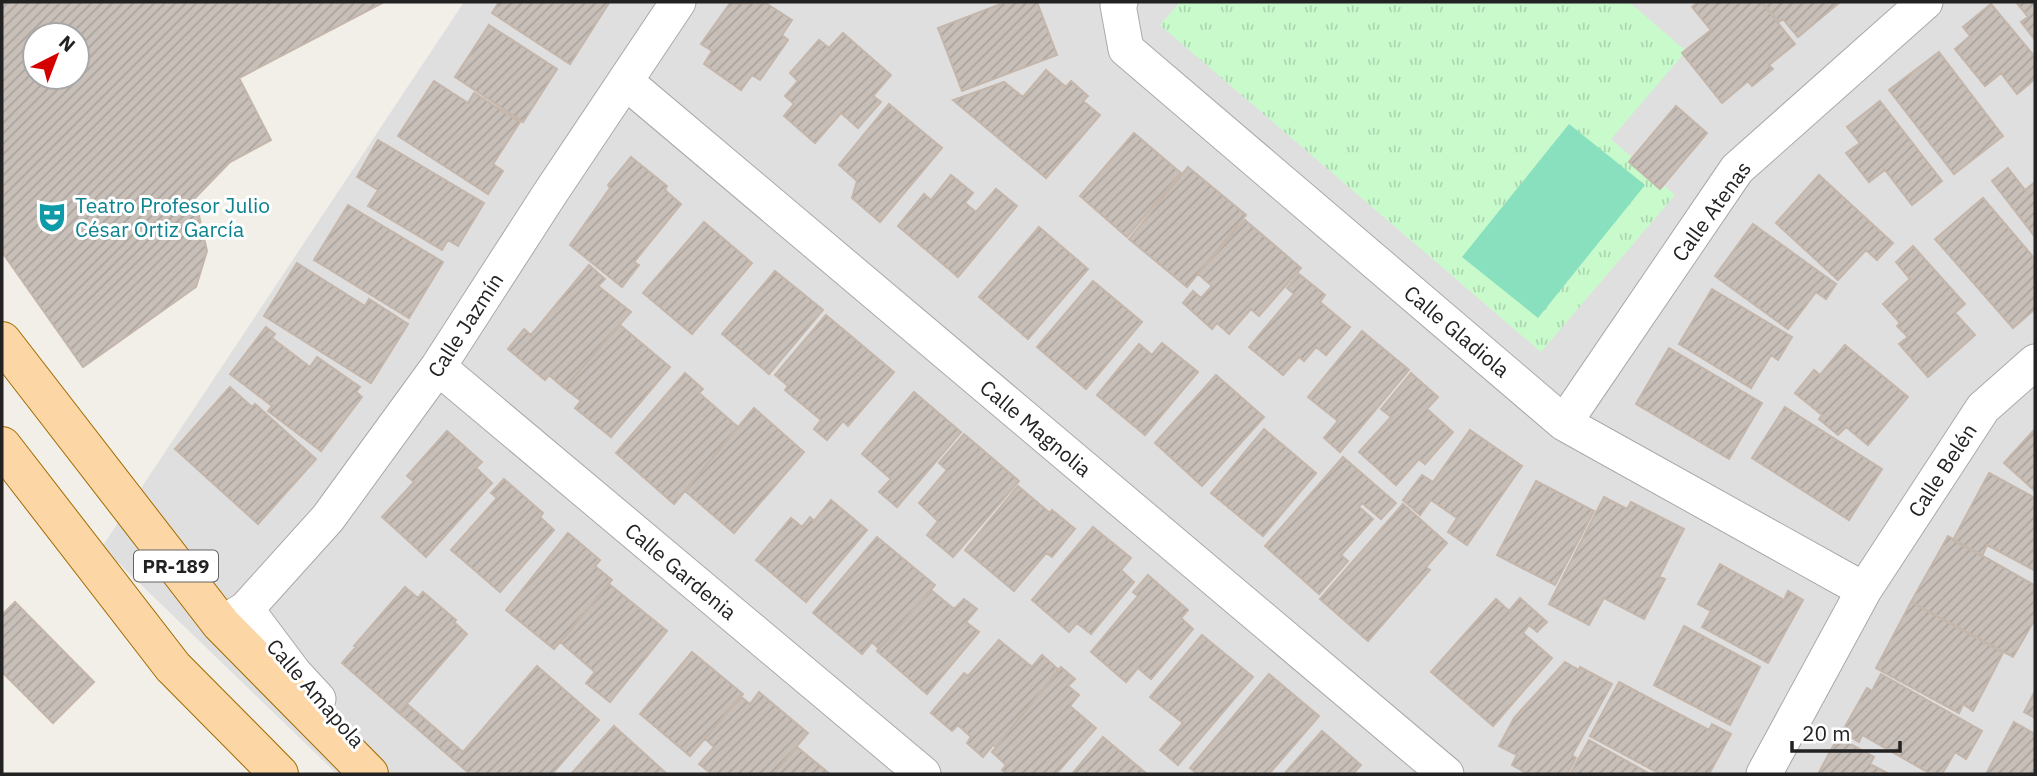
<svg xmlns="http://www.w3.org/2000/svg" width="2037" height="776" font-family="'IBM Plex Sans',sans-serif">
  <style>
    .residential { fill: #e0dfdf }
    .park { fill: url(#park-tufts) }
    .pitch { fill: #88e0be }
    .building { fill: url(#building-hatch); stroke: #c4b6ab; stroke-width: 2; fill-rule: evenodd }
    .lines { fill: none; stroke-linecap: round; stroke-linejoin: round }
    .street-casing { stroke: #a9a9a9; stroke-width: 37 }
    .primary-casing { stroke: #a06b00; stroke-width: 40 }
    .street { stroke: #fff; stroke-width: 35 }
    .primary { stroke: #fcd6a4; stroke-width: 38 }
    .labels { text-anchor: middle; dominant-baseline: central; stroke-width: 6; stroke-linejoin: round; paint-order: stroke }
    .shield { fill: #fff; stroke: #646464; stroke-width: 2 }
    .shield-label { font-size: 19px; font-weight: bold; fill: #222 }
    .culture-label { font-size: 21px; fill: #0d838f; stroke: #fff; text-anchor: start }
    .street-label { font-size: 21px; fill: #222; stroke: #fff }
  </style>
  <defs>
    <pattern id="park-tufts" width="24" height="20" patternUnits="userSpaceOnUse" patternTransform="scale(1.75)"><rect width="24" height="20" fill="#c8facc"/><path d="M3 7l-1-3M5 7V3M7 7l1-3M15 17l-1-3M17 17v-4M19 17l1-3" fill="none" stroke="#acd6af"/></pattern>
    <pattern id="building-hatch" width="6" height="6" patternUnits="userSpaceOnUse" patternTransform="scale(1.75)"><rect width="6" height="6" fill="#c7bfb8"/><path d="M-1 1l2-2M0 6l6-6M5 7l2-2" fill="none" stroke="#aba49e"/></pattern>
  </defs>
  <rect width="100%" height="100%" fill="#f2efe9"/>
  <path class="residential" d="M464,2H2035V774H337L102,547Z"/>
  <path class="park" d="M1180,2H1629L1686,51L1611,139L1675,195L1541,352L1160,25Z"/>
  <path class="pitch" d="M1569,124L1645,185L1538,318L1462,257Z"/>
  <path class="building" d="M2,2H384L239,78L271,140L230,162L195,198L207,251L196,287L83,367L2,252ZM35,35H77V77H35Z
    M499,2H607L609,3L570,64L492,13Z
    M731,2L738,4L764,2L792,20L782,35L788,40L760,80L752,75L741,90L704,64L712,51L701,44Z
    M1006,2H1037L1057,55L962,91L938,28Z
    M1698,2H1761L1795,44L1769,65L1773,69L1752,86L1748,81L1722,103L1682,53L1711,30L1692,7Z
    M1762,2H1840L1798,37L1783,19L1779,22Z
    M2016,2H2035V40L2021,22L2028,17Z
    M1991,4L2035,57V79L2017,94L2001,73L1985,86L1955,49L1970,36L1963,27Z
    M489,25L557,69L523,122L455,77Z
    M843,33L891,75L873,96L881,102L858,128L841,113L815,143L784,116L794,104L785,96L798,81L790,73L819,40L829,48Z
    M1939,52L2003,136L1954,174L1889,90Z
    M1046,70L1066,87L1071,81L1088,96L1083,101L1100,115L1046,178L953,100L1004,82L1023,97Z
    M434,81L468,103L474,93L520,122L493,164L503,171L488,194L398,136Z
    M1880,101L1942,181L1912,205L1885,170L1869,182L1846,153L1860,143L1847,127Z
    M889,104L942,148L880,222L852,198L857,181L839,165Z
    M1676,106L1707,133L1660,189L1629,162Z
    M1134,133L1181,173L1127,237L1080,196Z
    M378,140L484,203L458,246L448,240L442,250L368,206L378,190L357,177Z
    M631,157L667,186L665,190L681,204L634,262L639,265L622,287L570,245L610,188L608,185Z
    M1188,167L1246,215L1187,287L1129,239Z
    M2008,168L2025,190L2035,182V237L1992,181Z
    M951,175L973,193L965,203L976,212L996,189L1017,206L958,277L898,226L924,194L931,200Z
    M1819,175L1893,243L1877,260L1866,250L1838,280L1776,223Z
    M1983,198L2035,259V309L2013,328L1935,239Z
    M348,205L443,262L409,318L314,260Z
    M1245,220L1301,268L1259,316L1251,309L1229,334L1217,323L1212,329L1183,303L1193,291L1201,298L1212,286L1198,274Z
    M704,222L752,263L692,334L643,293Z
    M1753,224L1836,284L1826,299L1816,292L1788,329L1715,276Z
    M1039,227L1088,269L1028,339L979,297Z
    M1913,246L1965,304L1955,313L1975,335L1928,377L1899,344L1908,337L1897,326L1900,323L1883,304L1910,279L1896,262Z
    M297,263L365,306L369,299L408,324L371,383L264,316Z
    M589,265L605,279L598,286L631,312L564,388L549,375L545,380L508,349L524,329L531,335Z
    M775,271L823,310L769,374L722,334Z
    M1299,274L1325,295L1320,302L1350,327L1326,355L1316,347L1304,361L1299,357L1283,375L1249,347L1294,294L1287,288Z
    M1093,281L1142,322L1086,389L1037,347Z
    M1712,289L1792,337L1778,360L1771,355L1751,388L1679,344Z
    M826,315L894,372L848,426L843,421L827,440L814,429L821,420L785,390L788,386L775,375Z
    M620,325L670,367L611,437L575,408L581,401L564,388Z
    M266,327L275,334L272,338L310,367L317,357L360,387L356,392L362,397L321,451L268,411L272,406L230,374Z
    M1362,331L1409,370L1340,452L1324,438L1338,421L1308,397Z
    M1162,343L1198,372L1145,435L1097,395L1139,344L1152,355Z
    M1845,345L1908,397L1868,445L1846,427L1838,435L1819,419L1822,415L1795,393L1814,370L1820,375Z
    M1669,348L1762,403L1729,459L1636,404Z
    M685,373L703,389L699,393L738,427L674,504L616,453Z
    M1411,373L1438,397L1427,409L1453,432L1425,464L1419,459L1396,485L1359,452L1391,417L1381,409Z
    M1216,375L1264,417L1202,486L1155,443Z
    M230,387L252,407L255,404L316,459L258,524L175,449Z
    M914,392L961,432L897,507L879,492L891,479L862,454Z
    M1785,407L1882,469L1849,520L1752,458Z
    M754,408L804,452L734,533L685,491Z
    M1264,429L1316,473L1263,536L1211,493Z
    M2035,429V491L2004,463Z
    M1470,430L1522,466L1467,545L1448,532L1457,518L1431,500L1420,515L1403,500L1422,475L1433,482Z
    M447,431L482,462L476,468L492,483L426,557L382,517L414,482L407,476Z
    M964,434L1019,481L953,557L927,535L938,521L919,503L947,470L939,463Z
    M1343,457L1396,503L1381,519L1362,503L1359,507L1373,519L1341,555L1348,561L1319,594L1265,546Z
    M1989,473L2035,498L2034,570L1987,545L1982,556L1953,540Z
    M504,479L543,513L540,517L554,530L500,592L451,550L497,498L491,493Z
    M1536,481L1594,511L1555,585L1497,555Z
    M1018,486L1050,513L1052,510L1075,529L1052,557L1046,553L1014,591L965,550Z
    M1604,497L1627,509L1631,502L1684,529L1659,577L1665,579L1644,619L1604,598L1589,625L1549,604Z
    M831,500L867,530L806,602L756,560L791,518L802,527L810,517L814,521Z
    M1403,504L1447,543L1426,567L1430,570L1368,641L1320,599Z
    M1093,527L1131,558L1121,570L1134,582L1091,634L1077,623L1069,632L1032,600Z
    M568,533L600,560L595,566L612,580L554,649L506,610Z
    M1948,536L2034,585L2035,619L2013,657L1911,602Z
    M877,537L935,585L879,649L872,642L862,654L813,613Z
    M1720,564L1784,600L1788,591L1803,600L1768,663L1702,627L1711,611L1698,604Z
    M1148,575L1188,610L1181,618L1193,629L1151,679L1138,668L1126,682L1091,652L1138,596L1133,592Z
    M609,584L667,631L610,702L586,683L595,672L560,642Z
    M405,587L418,598L423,592L456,620L454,622L467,634L399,713L342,663L356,647L354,646Z
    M931,590L954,609L964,599L977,609L966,622L979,632L927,694L877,651Z
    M1520,598L1547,622L1537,632L1529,625L1523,633L1552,658L1493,726L1431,672L1496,599L1509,611Z
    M15,602L94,682L53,723L2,672V615Z
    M1911,602L2003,653L1973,711L1963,704L1959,713L1876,668Z
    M1684,626L1760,667L1730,725L1654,685Z
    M1202,635L1253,677L1178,765L1160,750L1183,723L1150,697Z
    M999,640L1032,667L1042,655L1059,670L996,747L993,745L983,757L967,743L971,737L958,725L952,731L931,713L964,673L968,676Z
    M692,652L743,694L690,756L640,714Z
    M1565,662L1579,670L1580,667L1612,684L1572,755L1576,758L1567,774H1528L1512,765L1517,755L1499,746L1514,718Z
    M537,666L599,720L552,774H470L399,713L407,704L463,752Z
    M1061,667L1075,679L1068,686L1079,695L1070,706L1096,728L1056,774H1007L1002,770L1006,765L992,752Z
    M1269,674L1319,716L1269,774H1198L1190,768Z
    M1881,674L1982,731L1966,759L1955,752L1942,774H1931L1862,735L1859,742L1842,732L1867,688L1872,691Z
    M1619,682L1709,730L1712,724L1731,734L1709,774H1660L1590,736Z
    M2035,691V718L2024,712Z
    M759,692L808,733L773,774H712L699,764L714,747L705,739L740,696L750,704Z
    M2014,722L2035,734V774H1986Z
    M614,726L667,774H571Z
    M1322,731L1361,765L1353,774H1284Z
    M1103,737L1147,774H1072Z
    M1838,737L1874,757L1870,764L1889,774H1818Z
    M1589,740L1650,774H1570Z
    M797,747L830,774H773Z"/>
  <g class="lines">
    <g class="street-casing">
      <path id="street" d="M1120,2L1118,5L1126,49L1564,423L1864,590
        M626,82L1446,774
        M438,367L923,774
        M1564,423L1737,169L1925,2
        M246,609L294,673L318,699
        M221,624L246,609L328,518L438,367L549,195L678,2
        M1764,774L1864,590L1983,408L2035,362"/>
    </g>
    <g class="primary-casing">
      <path id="primary" d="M2,341L221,624L369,774
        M2,446L173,667L279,774"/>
    </g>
    <use href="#street" class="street"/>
    <use href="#primary" class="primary"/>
  </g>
  <defs>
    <g id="theatre-bare" transform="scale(2.415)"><path d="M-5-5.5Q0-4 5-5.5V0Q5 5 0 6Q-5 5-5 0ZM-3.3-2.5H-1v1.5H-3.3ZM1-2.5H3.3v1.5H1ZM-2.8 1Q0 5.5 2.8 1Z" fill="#0f9aa8" stroke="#fff" stroke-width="2.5" paint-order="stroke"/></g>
  </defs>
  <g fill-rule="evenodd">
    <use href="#theatre-bare" x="52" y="217"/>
  </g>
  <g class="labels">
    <rect class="shield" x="134" y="550.5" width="84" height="31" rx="5"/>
    <g class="shield-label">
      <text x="176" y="566">PR-189</text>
    </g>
    <g class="culture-label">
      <text x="75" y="205">Teatro Profesor Julio<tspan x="75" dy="24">César Ortiz García</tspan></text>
    </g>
    <g class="street-label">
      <text transform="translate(1711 211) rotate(-54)">Calle Atenas</text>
      <text transform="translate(465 325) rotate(-57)">Calle Jazmín</text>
      <text transform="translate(1457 331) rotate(40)">Calle Gladiola</text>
      <text transform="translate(1036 428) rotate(40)">Calle Magnolia</text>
      <text transform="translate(1942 470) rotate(-57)">Calle Belén</text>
      <text transform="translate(681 571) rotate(40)">Calle Gardenia</text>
      <text transform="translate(316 693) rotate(49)">Calle Amapola</text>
    </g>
  </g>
  <rect width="2037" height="776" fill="none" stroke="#222222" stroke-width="7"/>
  <g transform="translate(56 56) rotate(42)"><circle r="33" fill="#ffffff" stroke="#a7a7a7" stroke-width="2"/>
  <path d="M0-5L12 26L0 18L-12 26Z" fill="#d40000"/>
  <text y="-10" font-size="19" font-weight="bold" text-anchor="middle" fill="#222222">N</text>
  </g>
  <path d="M1792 741v10h108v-10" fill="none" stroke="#222222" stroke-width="3.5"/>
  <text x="1802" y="741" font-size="21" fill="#222222" stroke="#ffffff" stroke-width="5" paint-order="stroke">20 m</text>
</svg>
